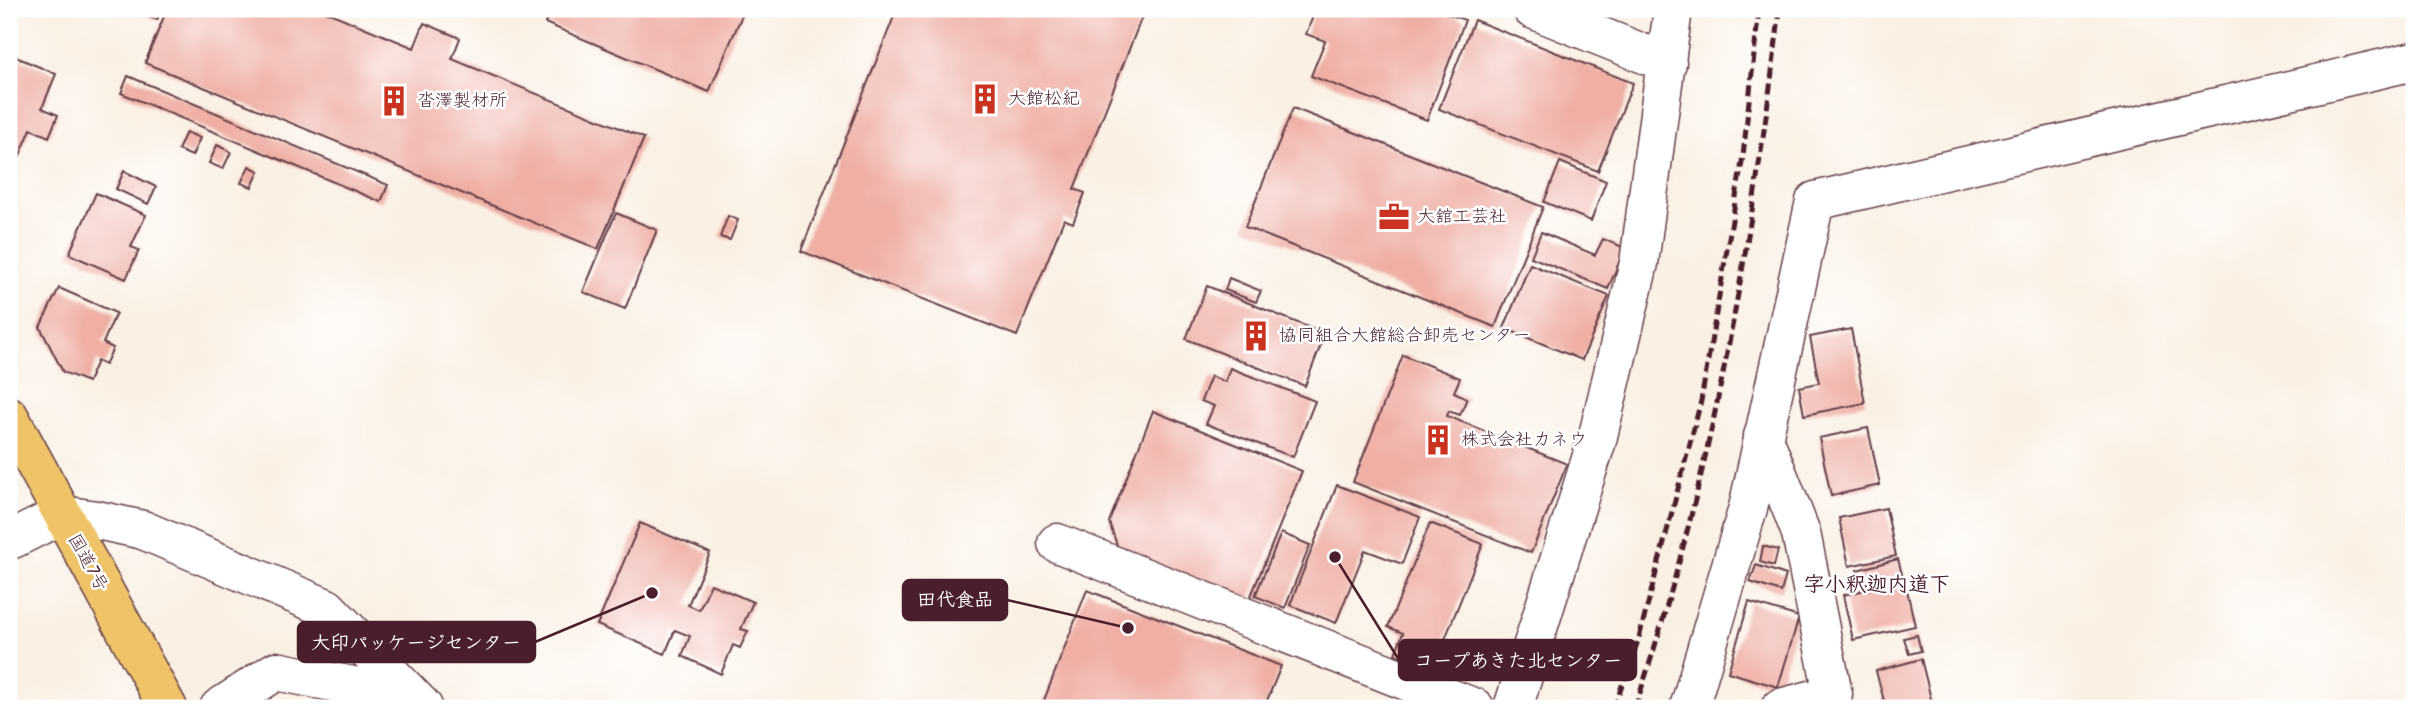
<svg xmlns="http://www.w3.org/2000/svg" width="2423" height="717" font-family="Kalam,'Klee One',sans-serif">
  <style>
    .building { fill: #efafa5 }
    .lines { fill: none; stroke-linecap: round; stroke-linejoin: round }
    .street-casing { stroke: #643e47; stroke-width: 41 }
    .highway-casing { stroke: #643e47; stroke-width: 41 }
    .street { stroke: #fff; stroke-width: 38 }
    .highway { stroke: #efc469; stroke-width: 38 }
    .rail { stroke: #4a1f2b; stroke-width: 5; stroke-dasharray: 10 5; stroke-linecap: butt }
    .labels { text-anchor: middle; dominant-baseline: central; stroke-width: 5; stroke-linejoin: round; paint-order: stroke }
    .poi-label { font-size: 18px; fill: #4a1f2b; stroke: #fff; text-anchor: start }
    .street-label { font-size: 18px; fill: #4a1f2b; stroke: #fff }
    .quarter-label { font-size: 21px; font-weight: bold; fill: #4a1f2b; stroke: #fff }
    .leader { fill: none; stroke: #4a1f2b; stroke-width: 2.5 }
    .callout-dot { fill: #4a1f2b; stroke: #fff; stroke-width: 2.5 }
    .callout { fill: #4a1f2b; stroke: #4a1f2b; stroke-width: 2.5 }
    .callout-label { font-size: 19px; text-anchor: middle; font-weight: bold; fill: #fff }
  </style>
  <rect width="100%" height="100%" fill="#fff"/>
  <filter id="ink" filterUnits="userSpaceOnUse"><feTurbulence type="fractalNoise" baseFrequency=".0143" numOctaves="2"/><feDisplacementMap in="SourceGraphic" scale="14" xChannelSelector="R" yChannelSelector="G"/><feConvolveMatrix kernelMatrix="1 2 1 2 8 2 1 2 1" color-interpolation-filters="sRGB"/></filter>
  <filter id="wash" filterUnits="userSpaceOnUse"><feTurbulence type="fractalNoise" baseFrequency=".00686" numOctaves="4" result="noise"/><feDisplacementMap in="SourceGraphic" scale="28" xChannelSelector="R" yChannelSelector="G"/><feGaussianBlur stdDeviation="1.57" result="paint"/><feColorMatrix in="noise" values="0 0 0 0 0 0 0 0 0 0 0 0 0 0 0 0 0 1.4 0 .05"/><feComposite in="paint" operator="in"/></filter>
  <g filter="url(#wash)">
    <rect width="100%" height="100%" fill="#faf0e3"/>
    <g id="blocks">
      <path class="building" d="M146,9H162L157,20L144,15Z
        M167,9H320L414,48L424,23L460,38L452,59L644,138L598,249L145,63Z
        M551,9H733L743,13L709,92L545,23Z
        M897,9H1145L1074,189L1085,193L1073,223L1064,219L1017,336L801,251Z
        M1316,9H1435L1465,20L1427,120L1311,76L1325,41L1306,34Z
        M1474,20L1633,83L1598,171L1439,109Z
        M9,54L56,74L42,108L58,115L49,137L31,129L18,160L9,156Z
        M128,76L388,185L381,202L121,93Z
        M1293,108L1543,207L1495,327L1245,227Z
        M186,132L200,138L192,156L178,150Z
        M217,145L231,152L223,169L209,163Z
        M1560,162L1606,181L1591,221L1544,202Z
        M249,166L259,171L252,187L241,183Z
        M124,171L156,187L148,204L116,189Z
        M96,193L146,215L131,247L139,250L126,279L69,254Z
        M616,213L657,230L625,309L583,292Z
        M728,216L738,220L730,240L720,237Z
        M1541,232L1595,255L1603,239L1625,248L1608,289L1531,257Z
        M1530,264L1609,296L1582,360L1504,328Z
        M1229,278L1261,291L1256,302L1225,290Z
        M1207,286L1325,334L1305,386L1186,339Z
        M59,288L116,313L103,343L113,348L105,365L97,361L88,382L63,372L40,327Z
        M1851,329L1865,403L1804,415L1799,387L1819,383L1810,337Z
        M1403,355L1460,378L1454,392L1467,398L1460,415L1449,411L1447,416L1567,464L1531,553L1353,482Z
        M1230,368L1315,401L1293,457L1206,424L1214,406L1201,401L1211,376L1225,382Z
        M1153,411L1302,471L1249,601L1118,548L1109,522Z
        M1868,428L1880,485L1831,496L1819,438Z
        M1337,485L1420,517L1402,564L1365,550L1336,623L1290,605Z
        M1886,508L1896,556L1849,566L1839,518Z
        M640,523L710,553L688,605L699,610L711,584L753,602L741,629L748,631L740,648L733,645L721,674L682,656L690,636L675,630L665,654L597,625Z
        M1430,523L1483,544L1433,669L1395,654L1403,633L1388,627Z
        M1281,533L1310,545L1285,608L1255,596Z
        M1763,546L1778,550L1774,566L1760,562Z
        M1898,559L1902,574L1861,585L1857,570Z
        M1756,565L1786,575L1781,592L1750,582Z
        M1905,581L1915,626L1853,640L1843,595Z
        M1087,590L1281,666L1264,708H1041Z
        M1749,602L1799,617L1778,687L1728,672Z
        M1917,635L1921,651L1909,654L1904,638Z
        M1921,659L1933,707L1886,708L1876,671Z"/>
    </g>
  </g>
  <g filter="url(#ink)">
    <use href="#blocks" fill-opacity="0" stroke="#643e47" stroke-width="2"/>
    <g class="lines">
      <g class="street-casing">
        <path id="street" d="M1532,9L1667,63
          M1763,436L1801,533L1833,694L1780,708
          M9,539H13L61,515L97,520L143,530L327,608L423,707
          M1057,543L1475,708
          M219,708L276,671L353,686L421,706
          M1513,708L1597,440L1639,263L1673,9
          M1689,708L1748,508L1815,201L2414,61"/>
      </g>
      <g class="highway-casing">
        <path id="highway" d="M9,416L168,708"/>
      </g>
      <use href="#street" class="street"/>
      <use href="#highway" class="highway"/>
      <path class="rail" d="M1614,708L1639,638L1701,401L1743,156L1759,9
        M1635,708C1711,483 1751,245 1780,9"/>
    </g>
  </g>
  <defs>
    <g id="building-bare" transform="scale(2.415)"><path d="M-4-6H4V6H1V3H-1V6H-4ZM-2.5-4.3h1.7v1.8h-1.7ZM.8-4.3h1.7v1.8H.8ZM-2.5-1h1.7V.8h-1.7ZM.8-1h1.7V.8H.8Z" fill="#c8321e" stroke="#fff" stroke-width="2.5" paint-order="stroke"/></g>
    <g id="office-bare" transform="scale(2.415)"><path d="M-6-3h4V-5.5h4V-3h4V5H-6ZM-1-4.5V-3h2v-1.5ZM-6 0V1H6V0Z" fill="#c8321e" stroke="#fff" stroke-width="2.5" paint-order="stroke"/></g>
  </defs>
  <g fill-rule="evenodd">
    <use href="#building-bare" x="985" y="99"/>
    <use href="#building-bare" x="394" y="101"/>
    <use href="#office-bare" x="1394" y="217"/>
    <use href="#building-bare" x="1256" y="336"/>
    <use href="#building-bare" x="1438" y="440"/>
  </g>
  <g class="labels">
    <g class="poi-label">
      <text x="1008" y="99">大館松紀</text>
      <text x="417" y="101">沓澤製材所</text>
      <text x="1417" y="217">大舘工芸社</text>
      <text x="1279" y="336">協同組合大館総合卸売センター</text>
      <text x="1461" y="440">株式会社カネウ</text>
    </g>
    <g class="street-label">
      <text transform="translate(87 563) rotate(61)">国道7号</text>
    </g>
    <g class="quarter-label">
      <text x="1877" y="585">字小釈迦内道下</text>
    </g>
  </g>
  <path class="leader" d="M1128 628L1007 600M652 593L535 642M1335 557L1399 660"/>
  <g class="callout-dot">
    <circle cx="1128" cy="628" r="7"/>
    <circle cx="652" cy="593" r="7"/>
    <circle cx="1335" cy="557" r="7"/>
  </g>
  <g class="callout">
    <rect x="903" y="580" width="104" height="40" rx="7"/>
    <rect x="298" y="622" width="237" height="40" rx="7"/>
    <rect x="1399" y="640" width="237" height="40" rx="7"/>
  </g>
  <g class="callout-label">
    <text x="955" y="606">田代食品</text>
    <text x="416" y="649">大印パッケージセンター</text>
    <text x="1518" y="667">コープあきた北センター</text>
  </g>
  <rect width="2423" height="717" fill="none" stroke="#fff" stroke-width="35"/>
</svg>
